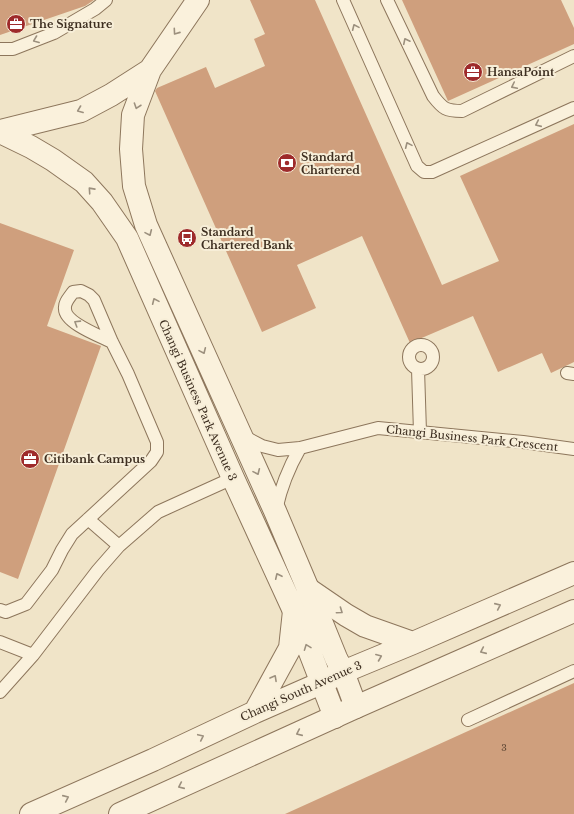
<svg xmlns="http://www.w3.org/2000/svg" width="574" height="814" font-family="'Libre Baskerville',serif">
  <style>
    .building { fill: #cf9f7d }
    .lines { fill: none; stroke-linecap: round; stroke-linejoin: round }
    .service-casing { stroke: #8d765c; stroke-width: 14 }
    .minor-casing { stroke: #8d765c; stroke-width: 24 }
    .tertiary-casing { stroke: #8d765c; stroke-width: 24 }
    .service { stroke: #faf1dc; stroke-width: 12 }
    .minor { stroke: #faf1dc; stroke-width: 22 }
    .tertiary { stroke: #faf1dc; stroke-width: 22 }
    .oneway { stroke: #9c907e }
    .labels { text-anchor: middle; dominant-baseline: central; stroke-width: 4; stroke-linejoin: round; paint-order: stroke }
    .number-label { font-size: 9px; fill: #624a37 }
    .poi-label { font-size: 11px; font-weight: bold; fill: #3d2e20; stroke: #f7eed8; text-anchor: start }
    .street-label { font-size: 11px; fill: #3d2e20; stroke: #f7eed8 }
  </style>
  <rect width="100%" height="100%" fill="#f0e4c8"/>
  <path class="building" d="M0,0H94L85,6L0,35Z
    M250,0H315L442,285L499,261L460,176L574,124V362L551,373L542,353L498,372L473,316L410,343L362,236L297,265L316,308L262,332L155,91L157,88L206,67L215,88L265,66L254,39L265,34Z
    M402,0H561L574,28V44L448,101Z
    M0,223L74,250L47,326L101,346L18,579L0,572Z
    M574,683V814H285Z"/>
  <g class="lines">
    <g class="service-casing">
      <path id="service" d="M343,0L417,166L424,172H432L574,108
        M387,0L433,96C443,109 446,111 462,111L574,56
        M0,49H13L54,33L95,9L106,0
        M409 357a12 12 0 1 1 24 0a12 12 0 1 1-24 0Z
        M418,369L420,432
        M567,373L574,374
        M243,436L262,446L278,450L300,448L378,428L523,442L574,449
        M276,510C281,486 288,469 300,448
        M88,519L119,546
        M0,610L6,612L26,604L52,570L62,550L72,534L151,461L157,452V442L128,374L112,342L94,300L89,295L81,291L73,292C70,297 64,302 65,309C65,323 100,336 112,342
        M0,642L33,655
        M0,692L33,655L98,570L119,546L158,512L233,478
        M468,720L574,671"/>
    </g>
    <g class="minor-casing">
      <path id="minor" d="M150,70L133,115L131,149L134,186L146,225L275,511L308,589L336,658L343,672L356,707
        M0,131L81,111L111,95L150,70L198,0
        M0,132L31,147L53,160L84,182L102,202L127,238L233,478L294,611L335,717"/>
    </g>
    <g class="tertiary-casing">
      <path id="tertiary" d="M308,589L346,615L365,626L413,643
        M255,712L290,648L294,611
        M31,814L153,760L255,712L321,683L343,672L413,643L574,573
        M120,814L356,707L574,611"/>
    </g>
    <use href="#service" class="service"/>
    <use href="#minor" class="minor"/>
    <use href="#tertiary" class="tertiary"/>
  </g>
  <defs><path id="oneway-chevron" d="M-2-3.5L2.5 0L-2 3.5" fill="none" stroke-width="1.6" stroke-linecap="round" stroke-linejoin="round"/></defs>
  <g class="oneway">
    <use href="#oneway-chevron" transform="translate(355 27) rotate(-114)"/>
    <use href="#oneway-chevron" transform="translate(176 32) rotate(125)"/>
    <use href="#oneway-chevron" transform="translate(36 40) rotate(159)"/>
    <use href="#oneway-chevron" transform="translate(406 41) rotate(-116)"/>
    <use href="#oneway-chevron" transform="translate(514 86) rotate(154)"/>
    <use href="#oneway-chevron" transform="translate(137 106) rotate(109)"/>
    <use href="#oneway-chevron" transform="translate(80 110) rotate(159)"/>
    <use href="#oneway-chevron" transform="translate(538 124) rotate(156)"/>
    <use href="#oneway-chevron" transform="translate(408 145) rotate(-114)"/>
    <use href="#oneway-chevron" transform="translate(91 190) rotate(-132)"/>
    <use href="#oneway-chevron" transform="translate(149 233) rotate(66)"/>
    <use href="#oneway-chevron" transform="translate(155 301) rotate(-114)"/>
    <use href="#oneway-chevron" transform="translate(77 323) rotate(-148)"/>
    <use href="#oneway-chevron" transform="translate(203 351) rotate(66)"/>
    <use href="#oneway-chevron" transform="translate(257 472) rotate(66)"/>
    <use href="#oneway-chevron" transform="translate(278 576) rotate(-115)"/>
    <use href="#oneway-chevron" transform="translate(498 606) rotate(-24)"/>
    <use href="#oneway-chevron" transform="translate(340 611) rotate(35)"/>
    <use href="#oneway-chevron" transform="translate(307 647) rotate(-111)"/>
    <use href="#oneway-chevron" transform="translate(483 651) rotate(156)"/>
    <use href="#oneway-chevron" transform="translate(379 657) rotate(-22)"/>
    <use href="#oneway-chevron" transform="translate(274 678) rotate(-61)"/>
    <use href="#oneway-chevron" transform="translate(299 733) rotate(156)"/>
    <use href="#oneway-chevron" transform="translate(201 737) rotate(-25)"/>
    <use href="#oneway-chevron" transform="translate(181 786) rotate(156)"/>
    <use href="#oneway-chevron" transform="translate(66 798) rotate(-24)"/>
  </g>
  <defs>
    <g id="office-disc" transform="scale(1)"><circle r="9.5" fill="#9e2a2b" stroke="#f7eed8"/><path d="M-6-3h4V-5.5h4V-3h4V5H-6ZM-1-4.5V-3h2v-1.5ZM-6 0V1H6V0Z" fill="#fff"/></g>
    <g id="bank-disc" transform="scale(1)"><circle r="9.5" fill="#9e2a2b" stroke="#f7eed8"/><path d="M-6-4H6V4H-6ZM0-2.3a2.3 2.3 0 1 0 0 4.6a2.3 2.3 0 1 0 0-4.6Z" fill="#fff"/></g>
    <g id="bus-disc" transform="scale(1)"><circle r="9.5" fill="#9e2a2b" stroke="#f7eed8"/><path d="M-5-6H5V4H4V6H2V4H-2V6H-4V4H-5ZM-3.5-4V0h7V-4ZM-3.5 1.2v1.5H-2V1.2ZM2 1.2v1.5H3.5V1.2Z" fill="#fff"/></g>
  </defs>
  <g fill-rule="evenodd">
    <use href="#office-disc" x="16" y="24"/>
    <use href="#office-disc" x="473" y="72"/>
    <use href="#bank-disc" x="287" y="163"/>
    <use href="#bus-disc" x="187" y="238"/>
    <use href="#office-disc" x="30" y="459"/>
  </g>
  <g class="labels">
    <g class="number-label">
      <text x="504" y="747">3</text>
    </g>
    <g class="poi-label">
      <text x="30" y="24">The Signature</text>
      <text x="487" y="72">HansaPoint</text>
      <text x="301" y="157">Standard<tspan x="301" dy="13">Chartered</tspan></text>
      <text x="201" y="232">Standard<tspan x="201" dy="13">Chartered Bank</tspan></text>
      <text x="44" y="459">Citibank Campus</text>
    </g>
    <g class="street-label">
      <text transform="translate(198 400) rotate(66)">Changi Business Park Avenue 3</text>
      <text transform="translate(472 438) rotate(6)">Changi Business Park Crescent</text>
      <text transform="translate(301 691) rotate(-24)">Changi South Avenue 3</text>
    </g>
  </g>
</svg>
